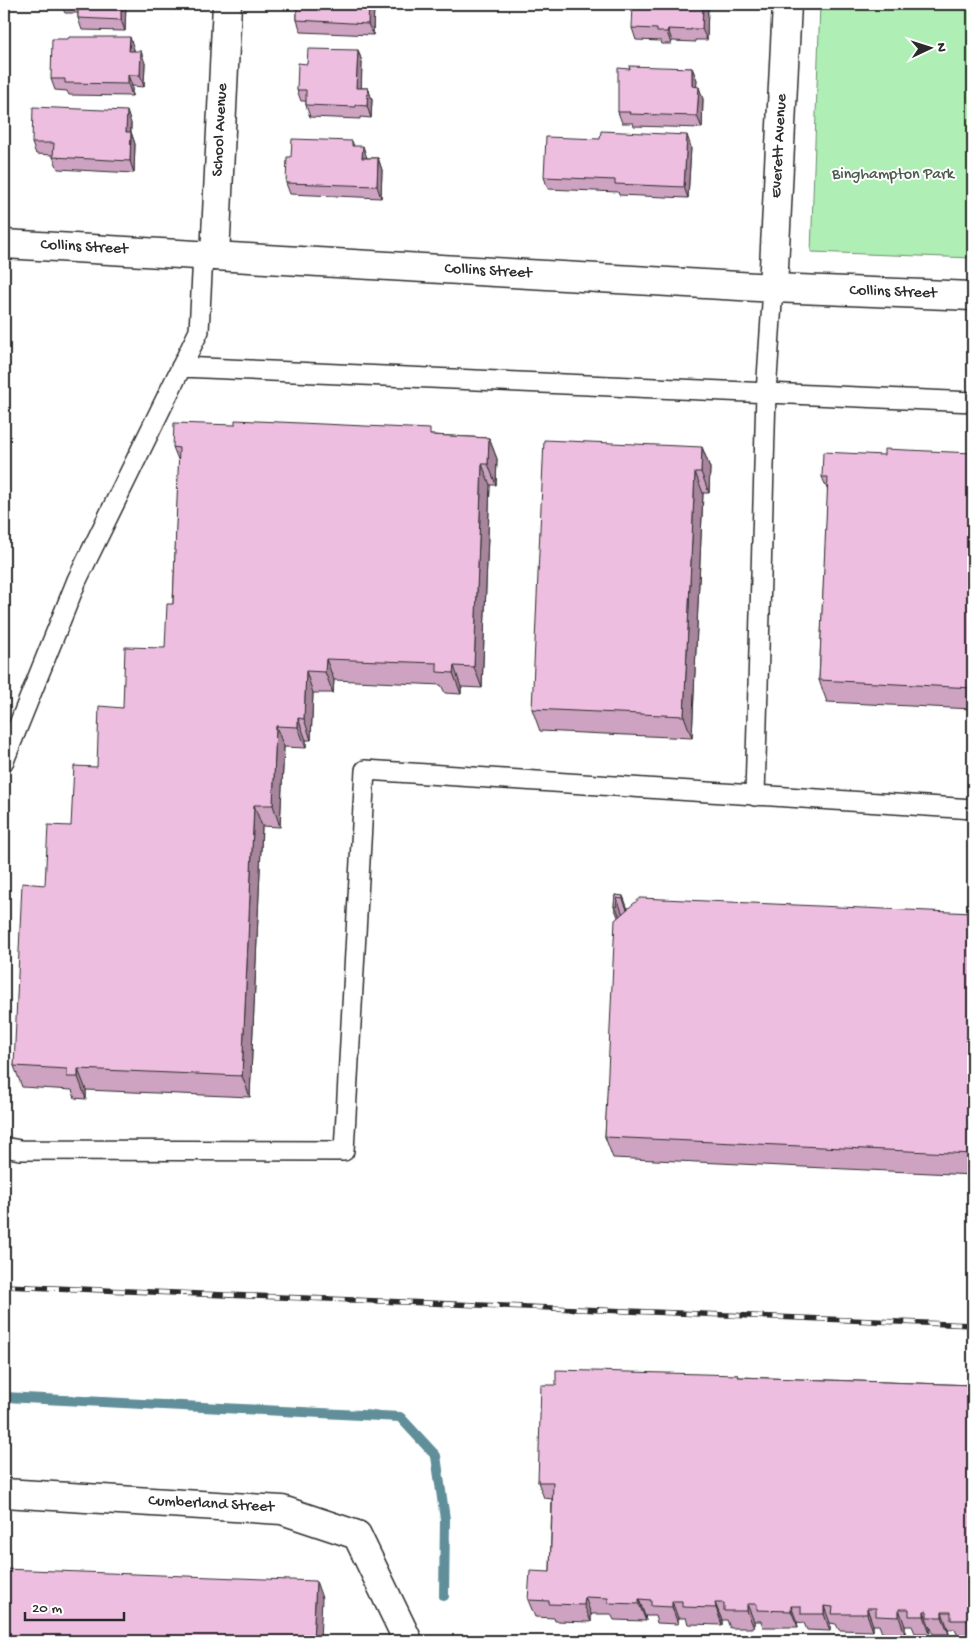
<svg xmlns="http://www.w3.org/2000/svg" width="977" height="1645" font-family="'Gochi Hand',sans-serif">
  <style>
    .park { fill: #afeeb5; stroke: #6d8c70 }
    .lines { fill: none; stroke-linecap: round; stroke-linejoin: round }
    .stream { stroke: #618f9a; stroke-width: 10 }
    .service-casing { stroke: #2b2b2b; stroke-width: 22 }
    .minor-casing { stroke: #2b2b2b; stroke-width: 31 }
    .tertiary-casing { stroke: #2b2b2b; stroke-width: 31 }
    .service { stroke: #fff; stroke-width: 19 }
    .minor { stroke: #fff; stroke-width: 28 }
    .tertiary { stroke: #fff; stroke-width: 28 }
    .rail-casing { stroke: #2b2b2b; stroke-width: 5.5 }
    .rail { stroke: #fff; stroke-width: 4; stroke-dasharray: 11; stroke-linecap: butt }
    .wall { fill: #cda3c1; stroke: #2b2b2b }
    .shaded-wall { fill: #a7859d; stroke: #2b2b2b }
    .building { fill: #eebee0; stroke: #2b2b2b }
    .labels { text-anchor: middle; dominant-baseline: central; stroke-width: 4; stroke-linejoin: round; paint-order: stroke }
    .street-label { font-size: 16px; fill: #2b2b2b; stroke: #fff }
    .park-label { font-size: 16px; fill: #4c5c4e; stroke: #fff }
  </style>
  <rect width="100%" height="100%" fill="#fff"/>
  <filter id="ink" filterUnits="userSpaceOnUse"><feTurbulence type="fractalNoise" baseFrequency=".02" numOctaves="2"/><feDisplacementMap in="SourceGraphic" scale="10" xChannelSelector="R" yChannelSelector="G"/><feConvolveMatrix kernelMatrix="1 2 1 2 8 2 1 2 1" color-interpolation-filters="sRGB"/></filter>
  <g filter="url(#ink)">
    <path class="park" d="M820,4H973V258L811,252Z"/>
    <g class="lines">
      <path class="stream" d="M4,1397L400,1417L436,1456L445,1519L444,1596"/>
      <g class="service-casing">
        <path id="service" d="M181,367L973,402
          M4,761L77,580L199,331L203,255
          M755,796L766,393L773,288
          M4,1147L20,1150L344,1151L365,770L973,809"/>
      </g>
      <g class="minor-casing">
        <path id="minor" d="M215,256L227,4
          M773,288L787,4
          M4,1493L282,1510L357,1535L408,1641"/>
      </g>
      <g class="tertiary-casing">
        <path id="tertiary" d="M4,244L773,288L973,296"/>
      </g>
      <use href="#service" class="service"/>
      <use href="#minor" class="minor"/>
      <use href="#tertiary" class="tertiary"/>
      <g class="rail-casing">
        <path id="rail" d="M4,1286L973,1325"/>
      </g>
      <use href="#rail" class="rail"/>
    </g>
    <path class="wall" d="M61,4H126L125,31L82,30L78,18V13H65Z
      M297,4H374L373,35L301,32L297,20Z
      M708,5L707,40H695L696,42L672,41L671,44H662L661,41L636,40L632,28Z
      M134,49V51L145,63L144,87L132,86V96L69,95L67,91L55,90L51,79Z
      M358,50L362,62L361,88H368L372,100L371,118L360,117V119L310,117L306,105V101H301L297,90L307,64Z
      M692,68L697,80L696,87L703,99L702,128L634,126L633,123H622L618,112L630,69Z
      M131,123V132L135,144L134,173L58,169L53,157V155L36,154L32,143Z
      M352,141L354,146L367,158H378L382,170L381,198L290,194L286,183L291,157Z
      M691,147L688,198L619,195L618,192L548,189L544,177Z
      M433,435L489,438L497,459L496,485H490L482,688L461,687V694L445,693L441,685L334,680L333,693H313L311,740H306V748L284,747L280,827L262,826L250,1097L86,1090V1099L75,1098L72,1090L22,1087L14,1066L45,885L123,708L165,648L173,604L179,462L173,447Z
      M702,447L710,468L709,493H703L692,738L540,731L532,709Z
      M973,453V709L827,702L819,680L828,491L822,477L884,455Z
      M615,895L623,896L627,908L973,913V1175L613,1158L605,1137L618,917L614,907Z
      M738,1375L739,1377L973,1385V1637H958L955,1629H948L949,1634H933L931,1628H930V1633H915L912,1626H905V1634L882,1633L879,1625H873V1631L839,1630L836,1624L830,1623V1631L807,1630L804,1623L797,1622L798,1627H763L761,1621H754V1628H730L727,1620H722V1625L688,1624L686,1618H678V1624L657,1623L655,1616H645L646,1621L614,1620L611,1614H591V1622L555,1621L554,1618L535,1617L528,1600L550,1572L552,1499L544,1498L538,1482L556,1385Z"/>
    <path class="shaded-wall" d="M121,4H126L125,31L121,20Z
      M369,4H374L373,35L368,24Z
      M703,4H707L708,5L707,40L702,29Z
      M668,29L672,41L671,44L667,32Z
      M130,37L134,49L133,62L129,51Z
      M358,50L362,62L361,100L356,88Z
      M141,51L145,63L144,87L140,75Z
      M692,68L697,80L696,98L692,86Z
      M128,75L132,86V96L128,84Z
      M699,87L703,99L702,128L697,116Z
      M368,88L372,100L371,118L367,106Z
      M127,111L131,123L130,144L126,132Z
      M131,132L135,144L134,173L130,161Z
      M687,135L691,147L688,198L684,187Z
      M363,146L367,158H362Z
      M378,158L382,170L381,198L377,186Z
      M489,438L497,459L496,485L488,464Z
      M702,447L710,468L709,493L701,472Z
      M482,464L490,485L482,688L474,667Z
      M695,472L703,493L692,738L684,716Z
      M326,659L334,680L333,693L325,672Z
      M454,666L461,687V694L453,673Z
      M306,671L313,693L311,740L304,719Z
      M298,718L306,740V748L298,727Z
      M276,726L284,747L280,827L273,805Z
      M254,805L262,826L250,1097L242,1076Z
      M623,896L631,917V920L623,899Z
      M617,898L625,920L624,929L616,907Z
      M78,1069L86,1090V1099L78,1077Z
      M316,1581L322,1598L320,1641H313Z
      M585,1597L591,1614V1622L584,1605Z
      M639,1599L645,1616L646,1621L639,1604Z
      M672,1601L678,1618V1624L672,1607Z
      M715,1603L722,1620V1625L716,1608Z
      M747,1604L754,1621V1628L747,1611Z
      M791,1606L797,1622L798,1627L791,1611Z
      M824,1606L830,1623V1631L824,1614Z
      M867,1608L873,1625V1631L867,1614Z
      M899,1609L905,1626V1634L899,1617Z
      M924,1611L930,1628V1633L924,1616Z
      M942,1612L948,1629L949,1634L942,1617Z"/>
    <path class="building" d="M78,4H121V20L78,18Z
      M297,4H369L368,24L297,20Z
      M633,4H703L702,29H691V30L668,29L667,32H657V29L632,28Z
      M69,37H130L129,51H141L140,75H128V84L65,83V79H51L52,39H68Z
      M308,49L358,50L356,88H368L367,106L355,105L356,107L306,105V90H297L298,63L307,64Z
      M629,66L692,68V86L699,87L697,116L629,114L630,112H618V68L630,69Z
      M33,107L127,111L126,132H131L130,161L53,157L54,143H32Z
      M601,131L687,135L684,187L615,184V180L544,177L546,137L600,139Z
      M292,139L352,141V146H363L362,158H378L377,186L286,183L287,157H291Z
      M235,420L430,429V435L489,438L488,464H482L474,667L454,666L453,673L437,672V663L326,659L325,672L306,671L304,719L298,718V727L276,726L273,805H254L242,1076L78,1069V1077H67V1069L14,1066L22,883L45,885L48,825L71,826L74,766L97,767L99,706L123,708L125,647L165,648L167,604H173L179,448L173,447L174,423L235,425Z
      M544,440L702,447L701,472H695L684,716L532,709Z
      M884,449L973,453V688L819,680L828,477H822L823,452L884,455Z
      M615,895L623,896V899L617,898L616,907H614Z
      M640,898L973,913V1154L605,1137L615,920Z
      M556,1370L738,1375V1377L973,1385V1620H951V1612H942V1617H927V1611H924V1616H909V1609H899V1617L876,1616V1608H867V1614H832L833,1607L824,1606V1614H801V1606H791V1611L757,1610V1604H747V1611H724V1603H715L716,1608L682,1607V1601H672V1607L651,1606V1600L639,1599V1604L608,1603V1598L585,1597L584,1605L549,1604V1601L528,1600L530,1571L550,1572L553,1482H538L541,1385H556Z
      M4,1569L316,1581L313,1641H4Z"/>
  </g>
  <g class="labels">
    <g class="street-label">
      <text transform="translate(221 130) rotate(-87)">School Avenue</text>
      <text transform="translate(780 146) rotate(-87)">Everett Avenue</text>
      <text transform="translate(84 248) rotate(3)">Collins Street</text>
      <text transform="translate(488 272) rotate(3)">Collins Street</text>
      <text transform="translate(893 293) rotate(2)">Collins Street</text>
      <text transform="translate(211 1505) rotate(3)">Cumberland Street</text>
    </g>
    <g class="park-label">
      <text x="893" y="175">Binghampton Park</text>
    </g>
  </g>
  <rect width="977" height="1645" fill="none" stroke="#fff" stroke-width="20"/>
  <rect x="10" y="10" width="957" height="1625" fill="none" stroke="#2b2b2b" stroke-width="2" filter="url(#ink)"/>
  <g transform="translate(930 48) rotate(86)" stroke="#ffffff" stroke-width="4" paint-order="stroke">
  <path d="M0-4L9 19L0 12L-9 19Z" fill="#2b2b2b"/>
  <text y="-8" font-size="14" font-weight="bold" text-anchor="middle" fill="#2b2b2b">N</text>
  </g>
  <path d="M25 1612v8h99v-8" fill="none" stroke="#2b2b2b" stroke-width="2.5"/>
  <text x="32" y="1612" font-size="15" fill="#2b2b2b" stroke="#ffffff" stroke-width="4" paint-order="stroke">20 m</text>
</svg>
